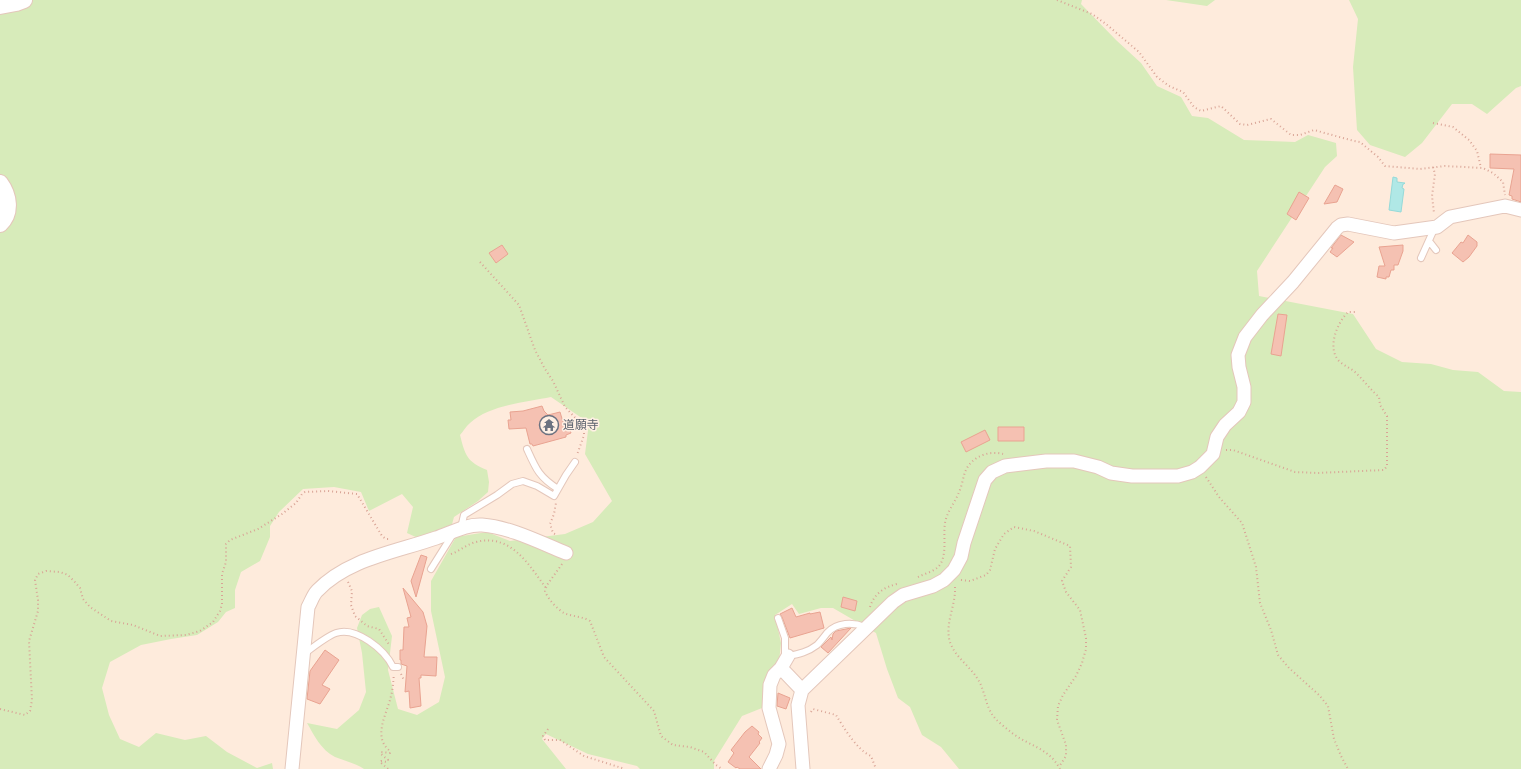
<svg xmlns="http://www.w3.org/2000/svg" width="1521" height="769" font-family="'Fira Sans','Noto Sans JP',sans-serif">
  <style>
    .green { fill: #d7ebba }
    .water { fill: #b0e8e6; stroke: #96dad9 }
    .building { fill: #f5c1b2; stroke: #e9a391 }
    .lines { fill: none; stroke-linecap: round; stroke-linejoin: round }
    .service-casing { stroke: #e4c7bb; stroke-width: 8 }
    .minor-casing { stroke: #e4c7bb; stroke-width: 15 }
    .tertiary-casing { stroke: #e4c7bb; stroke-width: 18 }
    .path { stroke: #d9a496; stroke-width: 2; stroke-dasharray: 1 3; stroke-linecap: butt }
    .service { stroke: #fff; stroke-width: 6 }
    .minor { stroke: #fff; stroke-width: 13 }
    .tertiary { stroke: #fff; stroke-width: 16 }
    .labels { text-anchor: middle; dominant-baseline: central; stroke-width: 3; stroke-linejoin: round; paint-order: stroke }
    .worship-label { font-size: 12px; fill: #5b616d; stroke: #fff0e4; text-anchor: start }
  </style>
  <rect width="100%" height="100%" fill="#feebdc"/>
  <path class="green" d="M0,0H1082L1081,4L1116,40L1141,63L1157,86L1181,97L1192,116L1208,118L1244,140L1295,142L1308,135L1336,143L1337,156L1325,167L1257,271L1259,296L1353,314L1376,349L1402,362L1431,364L1453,370L1478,372L1504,391L1521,392V769H959L941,747L922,735L910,707L898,698L887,669L876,633L833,608H821L799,614L792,604L775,615L781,643L779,662L766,679L762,708L742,716L714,761V769H640L637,766L588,754L546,734L542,739L566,769H364C355,763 345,761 335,757C321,750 314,735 307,723L337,729L359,710L366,692L362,653L357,628L362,615L370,609L379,607L392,636L388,670L398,709L417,715L439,702L445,677L431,611V581L456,537L487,532L510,541L565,534L593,522L612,501L585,454L589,423L551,397C526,402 489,405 470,423C466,426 463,432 460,435C465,455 467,462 487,470L489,482L488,492L478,501L454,517L451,528L420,539L407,533L413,507L402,494L369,511L361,492L334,487L303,489L279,512L270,526V537L260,561L241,572L235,590V608L226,612L218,622L197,635L171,639L141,645L110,662L102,688L109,715L120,739L139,747L156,733L185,740L206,736L227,752L257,768L272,763L273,769H0Z
    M1166,0H1215L1207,6Z
    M1349,0H1521V86L1516,88L1487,114L1472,104H1452L1422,143L1405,157L1370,145L1357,130L1353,67L1358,19Z"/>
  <path class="water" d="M1393,177L1397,178V182L1405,183L1404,184H1403L1402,188L1404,189L1401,212L1389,210Z"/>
  <path class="building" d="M1490,154L1521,155V202L1512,199V196L1509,195L1514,169L1490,168Z
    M1335,185L1343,189L1337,202L1324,204Z
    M1299,192L1309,198L1296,220L1287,214Z
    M1341,235L1354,242L1337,257L1330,252L1333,248H1331Z
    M1468,235L1477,242V246L1469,257L1463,262L1452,253L1461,242L1463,243Z
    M502,245L508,254L496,263L489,253Z
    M1403,245V251L1398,265H1394V270H1391L1389,277H1386V279L1377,277L1379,266H1385L1379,247Z
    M1278,314L1287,315L1281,356L1271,354Z
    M542,406L544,411L548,415L560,412L563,422L567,421L571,433L566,435V437L533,446L532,444H530L526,428L509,429L508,420H511L510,412L523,411Z
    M998,427H1024V441H998Z
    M985,430L990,440L966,452L961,442Z
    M421,555L427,557L416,597L411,581Z
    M403,588L423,612L427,626L424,657H437L436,676L421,675V678H419L421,706L410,708L409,691L405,692L407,666L401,664V660H400V650H403L404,627H409L407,618L411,617Z
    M843,597L857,601L855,611L841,607Z
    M792,608L796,617L810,613V614L820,612L824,628L790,638L782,617L780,614Z
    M851,628L828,653L821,647L831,637L832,640L833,634L836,631Z
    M325,650L339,660L322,685L330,689L320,704L307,699L310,671Z
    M778,693L790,698L786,709L777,706Z
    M752,726L759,732L758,734L762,738L759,742L760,743L749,757L761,769H740L737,767L736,768L728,762L734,753L731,750L745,732Z"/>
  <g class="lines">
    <g class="service-casing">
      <path id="service" d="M1429,241L1436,250
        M1421,258L1435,227
        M527,449C536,469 539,477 558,489
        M461,528L464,515L497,495L512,484L523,481L537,486L554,496L566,475L575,462
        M431,569L453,534
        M778,618L785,638V653L788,656C799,654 808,652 817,645C821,641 824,637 827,633C837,622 853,622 865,627
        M304,654C312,648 327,636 336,633C356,626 385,650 393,667H398"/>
    </g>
    <g class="minor-casing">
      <path id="minor" d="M781,668L802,690
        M292,769L308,607C311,602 313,595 317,591C347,559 396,552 436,538C451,533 466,524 482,525C510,527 541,543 566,553
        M769,769L776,755L779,744L769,708L770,685L774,675L781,668L788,656
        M803,769L798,705L802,690L893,602L903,595L933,586L944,580L954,570L961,557L964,543L985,480L992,472L1005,466L1046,461H1074L1098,467L1111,473L1132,476H1178L1192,472L1200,467L1213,454L1217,437L1225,425L1239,412L1244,402V387L1239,367L1238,355L1245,337L1262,315L1293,282L1337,228L1341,225L1348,224L1394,233L1437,227L1450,217L1505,206L1521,210"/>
    </g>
    <g class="tertiary-casing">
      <path id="tertiary" d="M0,6L16,3L24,0
        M0,183C9,195 12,213 0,224"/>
    </g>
    <path class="path" d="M1057,0L1092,14L1106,24L1139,52L1157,77L1169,86L1183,92L1194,107L1201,111L1221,106L1240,124L1247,125L1271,119L1291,135H1300L1314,130L1354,141L1360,142L1378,157L1385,166L1420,169L1445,166L1483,168L1493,173L1503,182L1505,195
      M1433,123L1453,127L1469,140L1477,151L1481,168
      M1433,167L1435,174L1432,196L1434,213
      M480,262L519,305L535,350L545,369L553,381L565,407L584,427V435L577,455
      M1226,450H1233L1295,472L1317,473L1384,470L1387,466V416L1380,405L1379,397C1371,390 1365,382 1358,375C1353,369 1346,367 1340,362C1326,349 1337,323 1348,312H1357
      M1206,477L1219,497L1242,523L1256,567L1260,603L1271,630L1278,655L1289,668L1319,695L1328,706L1334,739L1341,756L1348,769
      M555,534L553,533L550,524L554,514L556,503
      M451,554C460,551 467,544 476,542C511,533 529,565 546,588
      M562,564L547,585L545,591C547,598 558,610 564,613C573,617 582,616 590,621L604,657L654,711L661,736L673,745L690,747L704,752L716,765L722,769
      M918,577C926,573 937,571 941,563C947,551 943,536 945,523C947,511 955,503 959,492C962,486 963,478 965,472C971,457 988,450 1003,454
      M961,580L970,581L986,575L990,570L995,549L1004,534L1014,527L1034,531L1070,546L1071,567L1062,581L1066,592L1080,610L1086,638V649L1082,663L1076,676L1063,695L1058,706L1057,720L1066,745V756L1059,767
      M348,582L352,591L351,605L355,616L367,626L379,629L390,646
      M955,587C956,604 946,621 949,638C952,655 969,665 977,678C985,689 985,706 994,717C999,723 1006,728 1012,733C1029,746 1049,748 1060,769
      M870,607C874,594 884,587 897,584
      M401,674L404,680
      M0,709L25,715L30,711L32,700L29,641L38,611V600L35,580L38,574L46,571L60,572L68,575L74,581L80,588L83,599L90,607L111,621L133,625L160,636L186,635L200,631L213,622L220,611L222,604V574L226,562V544L230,540L258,529L282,514L296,503L302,494L305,492L328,491L357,494L382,536L386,539H389
      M811,712L813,709L836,715C844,728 857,750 871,756L876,769
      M548,729L543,736L545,740H560L584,756L625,769
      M388,769L380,762L381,761L387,762L388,760L381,754V752L390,753V751C372,737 387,714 391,696C393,689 393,682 394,674"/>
    <use href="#service" class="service"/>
    <use href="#minor" class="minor"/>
    <use href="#tertiary" class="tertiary"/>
  </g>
  <defs>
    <g id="temple-ring" transform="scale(1)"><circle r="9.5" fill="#fff0e4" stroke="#6b7280" stroke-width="1.5"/><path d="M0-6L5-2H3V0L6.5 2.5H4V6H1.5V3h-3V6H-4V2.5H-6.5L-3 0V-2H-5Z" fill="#6b7280"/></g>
  </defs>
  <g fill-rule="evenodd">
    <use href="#temple-ring" x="549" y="425"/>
  </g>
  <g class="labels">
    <g class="worship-label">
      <text x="563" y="425">道願寺</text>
    </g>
  </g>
</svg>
